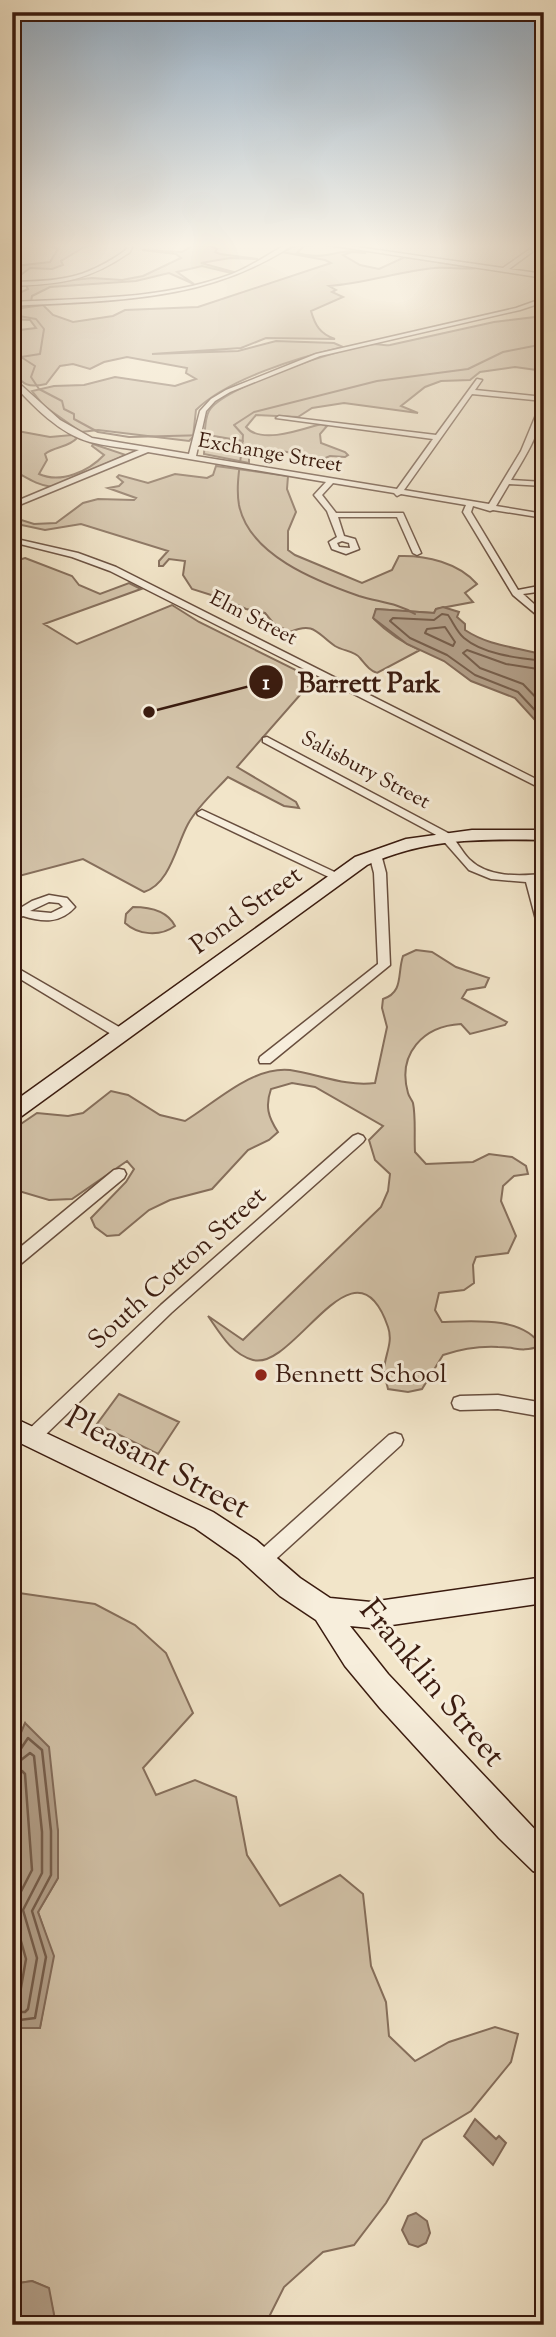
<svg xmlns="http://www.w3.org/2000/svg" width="556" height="2337" font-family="'Sorts Mill Goudy',serif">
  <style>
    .green { fill: #d3c3a9; stroke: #866f5c; stroke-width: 2 }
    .water { fill: #b3a08a; stroke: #836b59; stroke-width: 2 }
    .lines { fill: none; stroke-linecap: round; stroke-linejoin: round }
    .shore-far1 { stroke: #765e4c; stroke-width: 2 }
    .shore { stroke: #765e4c; stroke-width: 2.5 }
    .stream { stroke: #836b59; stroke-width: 2 }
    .street-casing { stroke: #684e3e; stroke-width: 3 }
    .secondary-casing { stroke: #3a1b0f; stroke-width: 3 }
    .street { fill: #f7eedc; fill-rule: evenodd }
    .secondary { fill: #f7eedc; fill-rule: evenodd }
    .poi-dot { fill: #8f2418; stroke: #f7eedc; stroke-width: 2.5 }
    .labels { text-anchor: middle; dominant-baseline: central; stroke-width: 6; stroke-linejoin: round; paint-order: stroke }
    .far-street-label { font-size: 21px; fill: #3a1b0f; stroke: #f7eedc }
    .street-label { font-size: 26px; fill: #3a1b0f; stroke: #f7eedc }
    .poi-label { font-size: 26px; fill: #3a1b0f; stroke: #f7eedc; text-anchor: start }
    .near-street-label { font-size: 32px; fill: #3a1b0f; stroke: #f7eedc }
    .leader { fill: none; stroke: #3a1b0f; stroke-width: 2.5 }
    .callout-dot { fill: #3a1b0f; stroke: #f7eedc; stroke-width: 2.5 }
    .mark-label { font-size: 21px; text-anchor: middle; font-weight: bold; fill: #fff }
    .callout-label { font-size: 28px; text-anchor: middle; font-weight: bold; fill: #3a1b0f; stroke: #f7eedc; stroke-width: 6; stroke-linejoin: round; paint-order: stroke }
  </style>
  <rect width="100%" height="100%" fill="#f2e5c9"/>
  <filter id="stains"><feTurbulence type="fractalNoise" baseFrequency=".00286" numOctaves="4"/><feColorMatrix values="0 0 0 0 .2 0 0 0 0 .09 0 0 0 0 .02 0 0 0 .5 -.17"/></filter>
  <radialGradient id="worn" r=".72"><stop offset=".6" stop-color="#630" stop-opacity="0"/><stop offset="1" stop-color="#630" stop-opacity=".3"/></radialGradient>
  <path class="green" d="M12,243H89L96,245L84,247L61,261L63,265L52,269L30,268L18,277L15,276L16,266L50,262L58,249L43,244L12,246Z
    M303,243L314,245L304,246L297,253C327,262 340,246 366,253L352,252L343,255L360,265L379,269L405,257L476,268C471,270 446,267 434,268C398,272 365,283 329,286L336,290L332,292L343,297L311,311C315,325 320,334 335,339L266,338L241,348L152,354L238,351L276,341L334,343L343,347C300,357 227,379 196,410L193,437L189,441L98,430L81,432L44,406L32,391L54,386L84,385L115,377L175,386L196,379L186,373L187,368L127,357L104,362L90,369L73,364L60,366L46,384C28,388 24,385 12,372V331L36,328L30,320L12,319L14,309L43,305L53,315L73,322L113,316L125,310L198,307L331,263L325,260L282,252Z
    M192,246H211L217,249L215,252L220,254L258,259L230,258L201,263L234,272L231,273L202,266L177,272L194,284L169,273L136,281L50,287L32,296L31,302H16L17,294L28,289L26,285L92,278L122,280L143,276L181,258L176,254L142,250L182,252Z
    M544,316V371L515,367L480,372L470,380L441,381L425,387L401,406L418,413L344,403L312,408L298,417L256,415L246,427C261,445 303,429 321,424L327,426L320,434L321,443L345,452L348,455L345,457L330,456L323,459C299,456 275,446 249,451V463L204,454C205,442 203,422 209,411C222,387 345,346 374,344C379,344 384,346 390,345L494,322Z
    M12,430L50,437L72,435L77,438C68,448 55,446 45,454L47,460L39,474C61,484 89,471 104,455L92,446L93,444L126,455L52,487C36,485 26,477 12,470Z
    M216,466L288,476L287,489L296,512L288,531V550L295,555L362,583L392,570L399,556C426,555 459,563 477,584L465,593L473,602L436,609L434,613L376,609L374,619C387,632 403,643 420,650L377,673C369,670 366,665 360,658C355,651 343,651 335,646C317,634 315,621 290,632L274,624L265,613L246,609L227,600L192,589L183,575L185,561L169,559L163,566H159V561L168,551L81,524L45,530L12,523V517L34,524L56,523L83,503L98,499L134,500L136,498L108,488L119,486L123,482L117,477L119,475L148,483L175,474L207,478L213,475Z
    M25,558L72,576L79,585L100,594L129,583L141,589L44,624L77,644L172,605L199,622L314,679L237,767L296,802L299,808L284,806L228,777C215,791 197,807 188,824C176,846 170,884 144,892L83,859L19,876L12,873V831L18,826L12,822V562Z
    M133,907C149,907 167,910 175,926C160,937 138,935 125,923L126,914Z
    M416,950L432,952L456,967L489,978L485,987L467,990L462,998L507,1022L505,1025L470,1034L461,1024C423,1026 397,1054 408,1093C409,1097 412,1100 413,1103C416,1118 414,1137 415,1152L426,1164L473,1162L489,1154L512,1157L526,1166L528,1174L514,1176L503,1186L501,1201L516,1236L508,1253L476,1257L473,1265L474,1283L464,1290L439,1293L435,1310L442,1322C472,1321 524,1316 541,1346C519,1353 518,1347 498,1347C478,1346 461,1349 443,1355L422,1389L408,1392L388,1389C387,1384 385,1379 384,1374C383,1357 394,1344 388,1327C355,1230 295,1371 253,1360C231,1354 220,1333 208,1316L243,1340L381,1207L388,1191L390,1174L375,1160L369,1140L383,1126L315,1087L292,1083L271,1089C265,1106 268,1117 278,1132L269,1140L248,1150L212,1189L170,1200L149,1210L119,1235L107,1236L95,1227L91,1218L126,1182L134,1169L127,1161L72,1199L49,1200L12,1189V1130L37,1113L68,1116L83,1113L111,1091L128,1095L160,1115L185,1121C215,1103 252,1066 290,1070C318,1074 346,1087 375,1083L387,1027L382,1008L383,999C404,992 397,974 403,956Z
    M119,1394L179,1422L158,1454L97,1424Z
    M12,1592L95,1604L135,1625L166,1653L193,1713L143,1768L156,1795L195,1780L236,1797L247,1855L280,1906L340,1875L363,1894L371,1966L386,2002L389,2036L415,2061L449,2042L495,2027L518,2034L511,2062L471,2111L423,2140L386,2203L354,2245L323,2252L284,2287L265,2325H56L48,2288L32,2281L12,2284V2028L40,2027L53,1956L38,1912L58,1878V1831L25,1724L12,1754Z"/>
  <path class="water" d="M443,607L459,612L457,617L465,624V630C489,646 516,647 544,655V730L515,698L471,681L444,661L407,644L373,618L376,609L434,613L436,609Z
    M25,1723L49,1747L58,1831V1878L38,1912L54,1956L40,2028H12V1754Z
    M475,2119L496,2139L499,2136L506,2143L493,2165L464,2136Z
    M416,2213L427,2221L430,2233L426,2243L418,2247L409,2244L402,2230L408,2216Z
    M32,2281L49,2288L56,2325H12V2284Z"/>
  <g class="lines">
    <path class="shore-far1" d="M445,627L455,642L453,646L425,633L427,629Z
      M544,661C519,658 484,655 464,638C457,632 453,622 448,615L442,614L434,620L393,618L390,621L410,638L447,655L475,675L518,692L544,720
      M544,670L506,664L467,650L463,653L480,668L523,684L544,706"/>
    <path class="shore" d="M12,1752L20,1750L28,1738L42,1750L51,1831V1875L32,1911L46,1957L35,2018L12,2021
      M12,1761L21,1760L30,1753L34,1756L42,1832V1873L23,1910L37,1958L28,2009L25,2012H12
      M12,1772L22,1771L25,1774L32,1870L12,1909L26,1959L19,1999L12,2001"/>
    <path class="stream" d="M12,311L19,313V316L36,319L44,329L40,354L21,357L35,366L31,377L39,389L62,401L64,409L74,414V419L98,432L129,437L208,435L243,441
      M415,614C398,603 378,602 359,596C316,581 249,555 239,505C235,482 242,458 243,435L234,425L254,412L377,381L468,369L503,352L544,344"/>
    <g class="street-casing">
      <path id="street" d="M123,243H129L132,247L130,252C89,281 61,284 12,286V282C62,281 85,279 126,250L127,248Z
        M289,243H296C207,303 115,300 12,306V302C85,298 163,300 232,274C252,266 270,253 289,243Z
        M315,243H329L503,268L530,249L532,252L509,269L544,274V278Z
        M12,264L15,266V276L12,278Z
        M544,298V302L520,310L320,356L230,392L215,401L206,411L196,456L397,489L433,439L276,418L279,416L436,435L477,379L482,380L475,390L544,397C544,427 527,454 511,480L544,482V486L509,484L496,506L544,514V518L493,510L490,511L473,506L471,512L518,590L544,585V591L523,594L544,613V621L513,595L463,512L466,505L401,494L397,496L394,493L333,483L322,495L336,513H403L421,553L417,555L413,553L397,517H338L344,536L355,539L359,549L346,554L332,549L329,542L337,537L327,511L314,495L326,482L148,452L12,508V503L139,450C123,448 106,446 90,442C60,434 33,406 12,383V377L60,420L92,438L189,454L200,411L211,399L226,390L316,354L516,308ZM472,394L544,401L541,403L521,451L489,504L404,490ZM342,541L349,543L350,548L339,547L337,543Z
        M12,538L78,553L116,567L544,783V790L110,571L72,557L12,542Z
        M267,737L448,833C457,840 461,851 469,859C488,878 519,876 544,874V880L537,881L544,904V931L538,927L526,882L491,879L469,870L440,837L263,742V738Z
        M202,810L341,875L343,877L341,879H333L198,815L197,813Z
        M375,851L381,854L386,873L390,965L270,1063H260L259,1060L260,1057L378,964L374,873L369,854Z
        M49,895L67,898L75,907C60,924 42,922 23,916L12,921V913L32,901ZM49,902L59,903L63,907L51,913L30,911Z
        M12,965L126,1031L127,1034L121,1038L116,1037L12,974Z
        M358,1134L363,1136L365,1139L363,1142L171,1313L39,1441L33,1443L27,1441L25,1436L27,1431L161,1305L353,1136Z
        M119,1169L124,1170L126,1174L124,1178L17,1267L12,1269V1254L114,1170Z
        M498,1395L544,1403V1417L498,1409L460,1410L454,1408L452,1403L454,1398L460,1396Z
        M395,1433L401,1435L403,1440L401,1445L266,1568L260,1570L254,1568L251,1562L254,1556L389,1435Z"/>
    </g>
    <g class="secondary-casing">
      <path id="secondary" d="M472,830H544V840C480,839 427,838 367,865L19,1118L12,1120V1103L355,857L406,839Z
        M12,1417L213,1512L256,1540L300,1578L330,1598L371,1602L544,1577V1603L371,1628L350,1626L388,1674L544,1839V1875L533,1871L499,1838L380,1708L345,1666L316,1620L280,1596L238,1558L195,1528L12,1439Z"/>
    </g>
    <use href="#street" class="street"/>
    <use href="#secondary" class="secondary"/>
  </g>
  <linearGradient id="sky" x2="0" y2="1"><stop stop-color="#93acc2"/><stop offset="0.43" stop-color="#f9f3e7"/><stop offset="1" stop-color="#f9f3e7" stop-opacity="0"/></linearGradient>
  <rect width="556" height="570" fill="url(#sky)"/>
  <circle class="poi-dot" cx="261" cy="1375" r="7"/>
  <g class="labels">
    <g class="far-street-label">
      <text transform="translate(270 454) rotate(10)">Exchange Street</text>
      <text transform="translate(253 619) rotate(27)">Elm Street</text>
      <text transform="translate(365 771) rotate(28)">Salisbury Street</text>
    </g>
    <g class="street-label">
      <text transform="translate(247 911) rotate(-36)">Pond Street</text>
      <text transform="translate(178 1269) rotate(-42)">South Cotton Street</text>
    </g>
    <g class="poi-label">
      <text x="275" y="1375">Bennett School</text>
    </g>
    <g class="near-street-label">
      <text transform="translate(157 1464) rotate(28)">Pleasant Street</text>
      <text transform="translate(431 1684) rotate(50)">Franklin Street</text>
    </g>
  </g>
  <path class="leader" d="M149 712L266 682"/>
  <g class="callout-dot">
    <circle cx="149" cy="712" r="7"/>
    <circle cx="266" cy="682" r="18"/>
  </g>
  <g class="mark-label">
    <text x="266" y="689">1</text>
  </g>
  <g class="callout-label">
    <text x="369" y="692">Barrett Park</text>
  </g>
  <rect width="556" height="2337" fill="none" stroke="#f2e5c9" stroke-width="42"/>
  <rect x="14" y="14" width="528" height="2309" fill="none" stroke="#3a1b0f" stroke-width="3.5"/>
  <rect x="21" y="21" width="514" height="2295" fill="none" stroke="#3a1b0f" stroke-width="2"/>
  <rect width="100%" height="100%" filter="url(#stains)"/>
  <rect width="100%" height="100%" fill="url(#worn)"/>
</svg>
